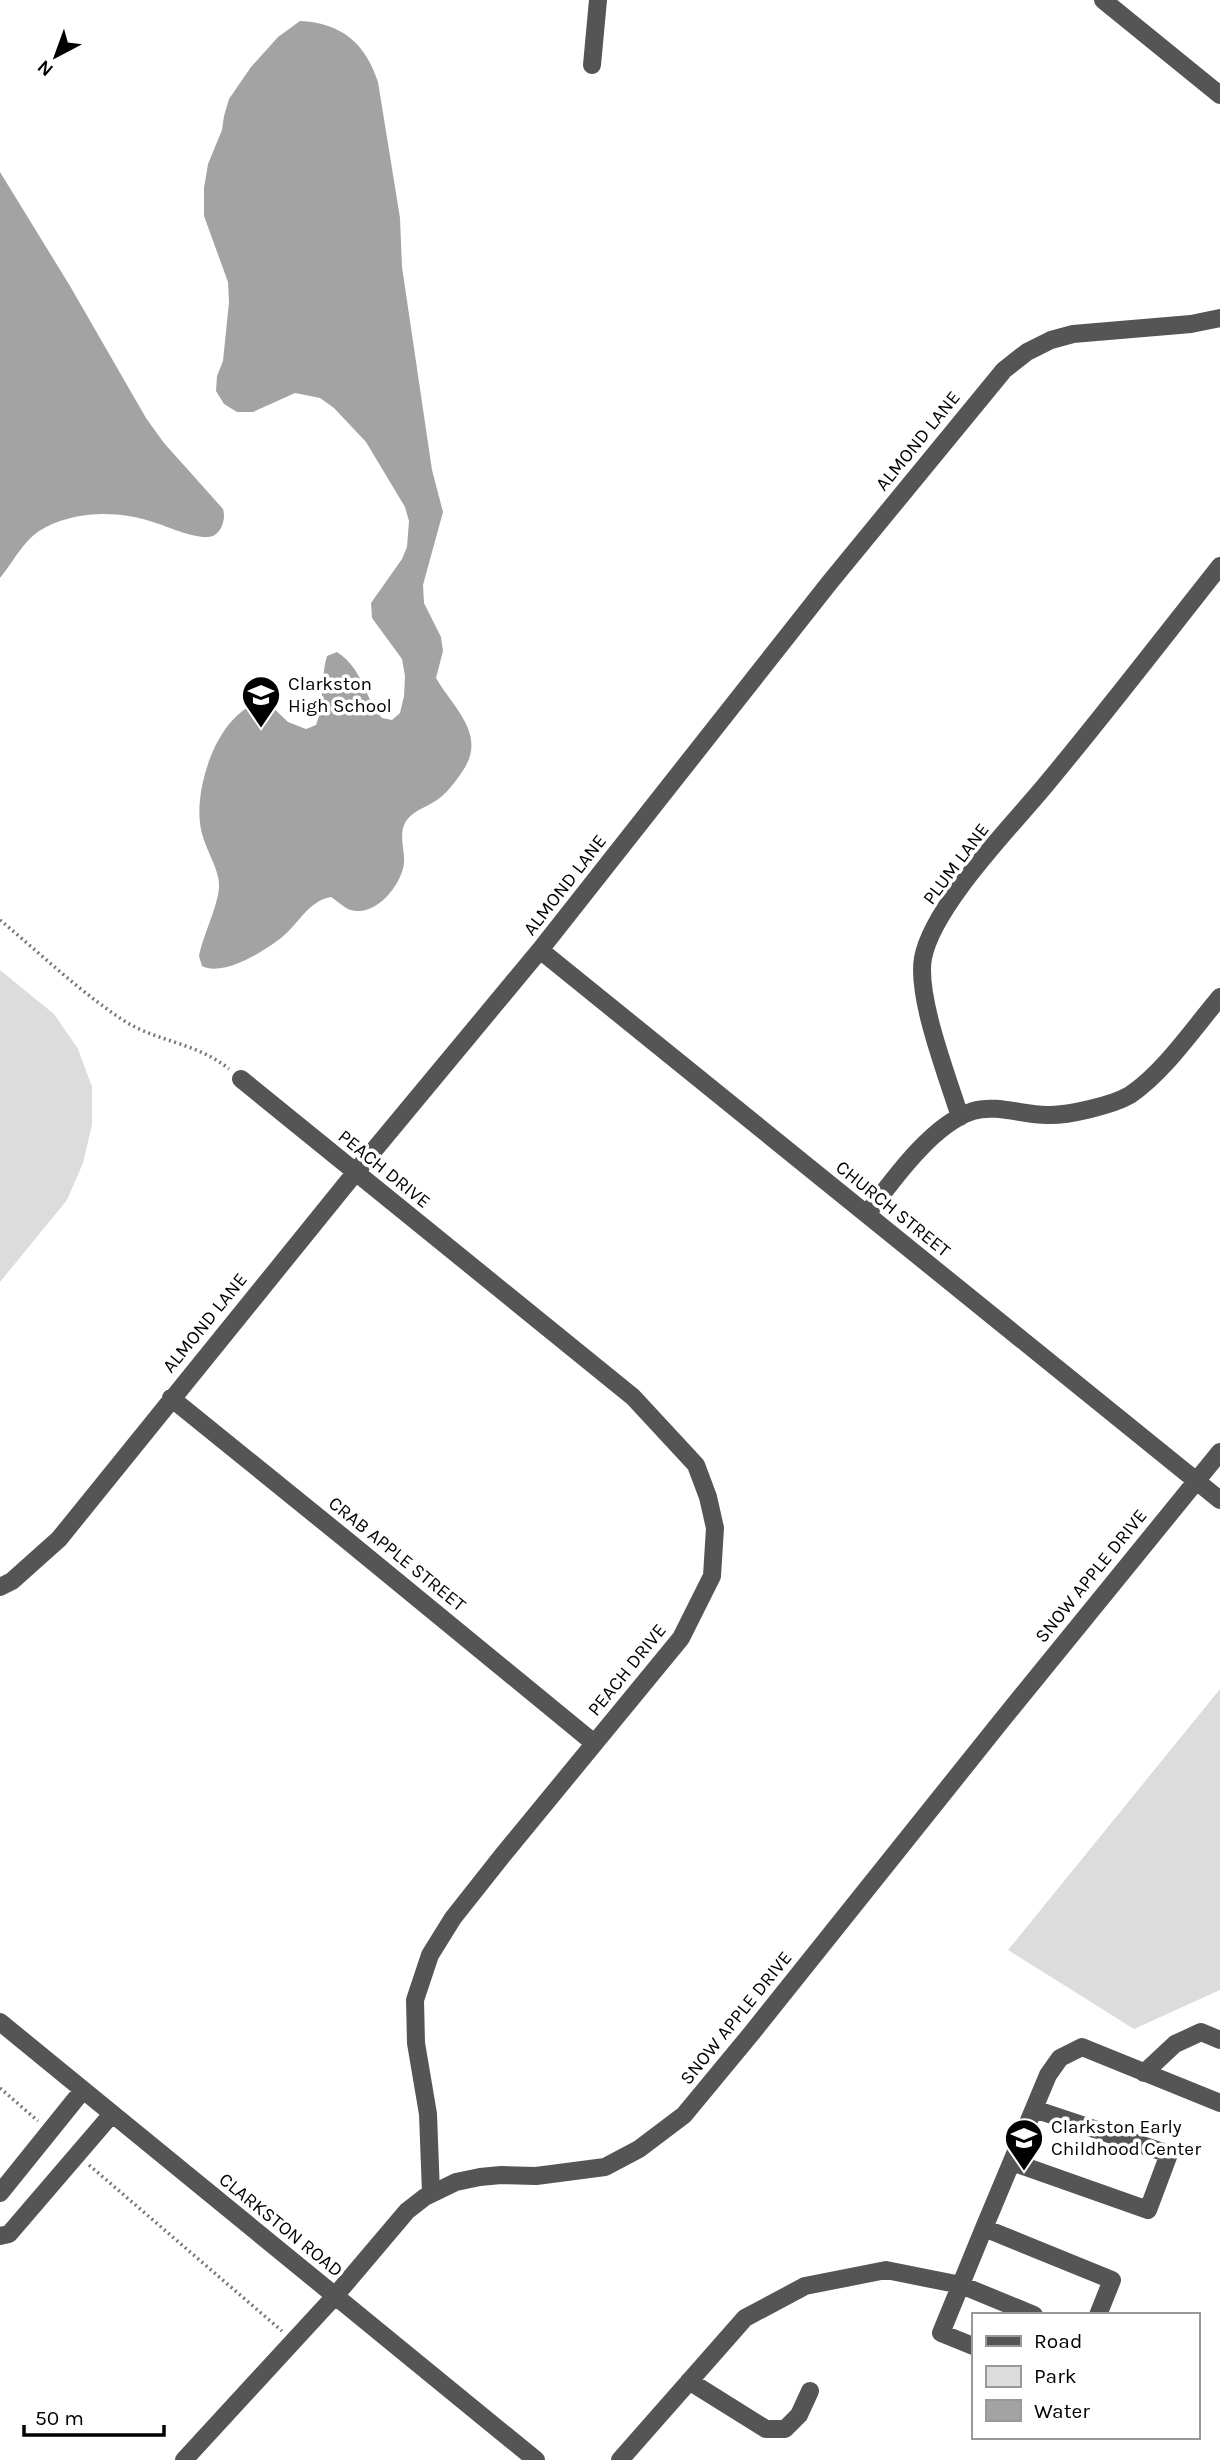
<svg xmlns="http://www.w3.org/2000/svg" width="1220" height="2460" font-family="Karla,sans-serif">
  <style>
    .green { fill: #dcdcdc }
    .water { fill: #a3a3a3 }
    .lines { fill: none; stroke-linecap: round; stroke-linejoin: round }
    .path { stroke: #777; stroke-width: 3.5; stroke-dasharray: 2 3.5; stroke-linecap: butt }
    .minor { stroke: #555; stroke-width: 18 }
    .labels { text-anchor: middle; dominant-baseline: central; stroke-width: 7; stroke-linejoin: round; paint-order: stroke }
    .street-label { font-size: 19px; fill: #000; stroke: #fff }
    .poi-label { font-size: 19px; fill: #000; stroke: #fff; text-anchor: start }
  </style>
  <rect width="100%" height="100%" fill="#fff"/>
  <path class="green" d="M0,970L54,1014L78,1049L92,1087V1125L83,1163L67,1200L0,1282Z
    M1220,1689V1990L1134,2029L1008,1950Z"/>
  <path class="water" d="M300,21C342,23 365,43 378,82L400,218L402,267L432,470L443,512L423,585L424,603L441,637L443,651L436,678C454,709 488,735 462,772C456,781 449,790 441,797C431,806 414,809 406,821C398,834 405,850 404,863C402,885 374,920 348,909C342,906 336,900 331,897C308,901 299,924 281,938C264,951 224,977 202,966L199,956C203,935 220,902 219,884C219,867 202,845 200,823C195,783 220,707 266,701L288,722L306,729L316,725C325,703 320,679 327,656L337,652C364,670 363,696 382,718L392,720L400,713L404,696L405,676L402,659L372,618L371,603L402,559L407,547L409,521L405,507L366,442L334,408L320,398L295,393L253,412H237L224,404L216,391L217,376L223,361L229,302L228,282L204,216V188L208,164L222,130L224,116L229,99L251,67L278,37Z
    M0,172L70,286L146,418L164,443L223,509C226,518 222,532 213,536C199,541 169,527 156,523C120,511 81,510 46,527C24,538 15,560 0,578Z"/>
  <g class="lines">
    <path class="path" d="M0,920C41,954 81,993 126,1022C159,1042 197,1043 229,1069
      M0,2088L38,2121
      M89,2165L282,2331"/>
    <path class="minor" d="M1103,0L1220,95
      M592,65L598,0
      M540,950L1220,1500
      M241,1079L633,1397L696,1465L708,1497L715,1528L712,1576L681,1638L502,1856L453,1918L430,1955L415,2000L416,2043L428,2114L431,2193
      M960,1117C948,1078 916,997 923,958C933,905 1013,825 1048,782C1107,711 1163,638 1220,566
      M867,1214C892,1181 932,1124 973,1111C996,1104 1023,1115 1047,1115C1067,1116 1113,1105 1130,1095C1164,1072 1194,1028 1220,997
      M171,1398L349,1542L594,1743
      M0,1587L12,1581L59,1539L355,1173L540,950L830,582L1004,370L1027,352L1051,340L1073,334L1191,324L1220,318
      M0,2022L536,2460
      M1144,2073L1175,2044L1201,2032L1220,2040
      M1012,2162L1148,2210L1169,2154L1034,2109
      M0,2193L83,2090
      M984,2228L1048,2075L1060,2058L1082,2047L1220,2103
      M0,2236L9,2234L112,2114
      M973,2346L941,2333L984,2228L1112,2280L1098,2315
      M689,2381L766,2429H785L799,2415L810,2391
      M184,2460L335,2296L407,2211L425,2197L456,2182L480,2177L501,2175L536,2176L605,2167L639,2149L684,2115L751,2034L1002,1720L1220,1452
      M620,2460L745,2318L805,2286L886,2270L961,2285L1034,2315"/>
  </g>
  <defs>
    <g id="school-pin" transform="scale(2.0125)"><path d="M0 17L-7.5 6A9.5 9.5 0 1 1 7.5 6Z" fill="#000" stroke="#fff"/><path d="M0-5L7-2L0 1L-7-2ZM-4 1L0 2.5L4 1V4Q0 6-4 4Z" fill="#fff"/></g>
  </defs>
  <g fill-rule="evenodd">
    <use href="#school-pin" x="261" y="695"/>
    <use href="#school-pin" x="1024" y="2138"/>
  </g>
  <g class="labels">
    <g class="street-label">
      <text transform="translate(918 441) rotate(-51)">ALMOND LANE</text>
      <text transform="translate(956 864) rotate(-53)">PLUM LANE</text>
      <text transform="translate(565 885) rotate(-52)">ALMOND LANE</text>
      <text transform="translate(384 1169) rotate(39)">PEACH DRIVE</text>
      <text transform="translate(893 1209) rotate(39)">CHURCH STREET</text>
      <text transform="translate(205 1323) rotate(-51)">ALMOND LANE</text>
      <text transform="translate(397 1554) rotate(39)">CRAB APPLE STREET</text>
      <text transform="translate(1091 1576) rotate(-51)">SNOW APPLE DRIVE</text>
      <text transform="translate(627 1670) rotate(-51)">PEACH DRIVE</text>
      <text transform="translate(736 2018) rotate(-51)">SNOW APPLE DRIVE</text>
      <text transform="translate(281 2225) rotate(39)">CLARKSTON ROAD</text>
    </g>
    <g class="poi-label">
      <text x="288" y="684">Clarkston<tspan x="288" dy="22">High School</tspan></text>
      <text x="1051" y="2127">Clarkston Early<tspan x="1051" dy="22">Childhood Center</tspan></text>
    </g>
  </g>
  <rect x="972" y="2313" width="228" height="126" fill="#ffffff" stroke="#999999" stroke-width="2"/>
  <rect x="986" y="2336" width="35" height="10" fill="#555555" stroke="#999999" stroke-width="2"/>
  <text x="1034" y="2348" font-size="21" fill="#000000">Road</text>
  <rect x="986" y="2366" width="35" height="21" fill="#dcdcdc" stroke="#999999" stroke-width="2"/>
  <text x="1034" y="2383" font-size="21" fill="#000000">Park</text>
  <rect x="986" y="2400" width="35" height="21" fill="#a3a3a3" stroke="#999999" stroke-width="2"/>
  <text x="1034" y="2418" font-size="21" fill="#000000">Water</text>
  <g transform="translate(56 56) rotate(221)" stroke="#ffffff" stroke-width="5" paint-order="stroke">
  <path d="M0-5L12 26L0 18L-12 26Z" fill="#000000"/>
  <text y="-10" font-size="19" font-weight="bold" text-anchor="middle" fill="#000000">N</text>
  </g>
  <path d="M24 2425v10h140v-10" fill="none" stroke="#000000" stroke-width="3.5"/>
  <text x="35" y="2425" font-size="21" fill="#000000" stroke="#ffffff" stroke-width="5" paint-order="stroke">50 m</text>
</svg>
